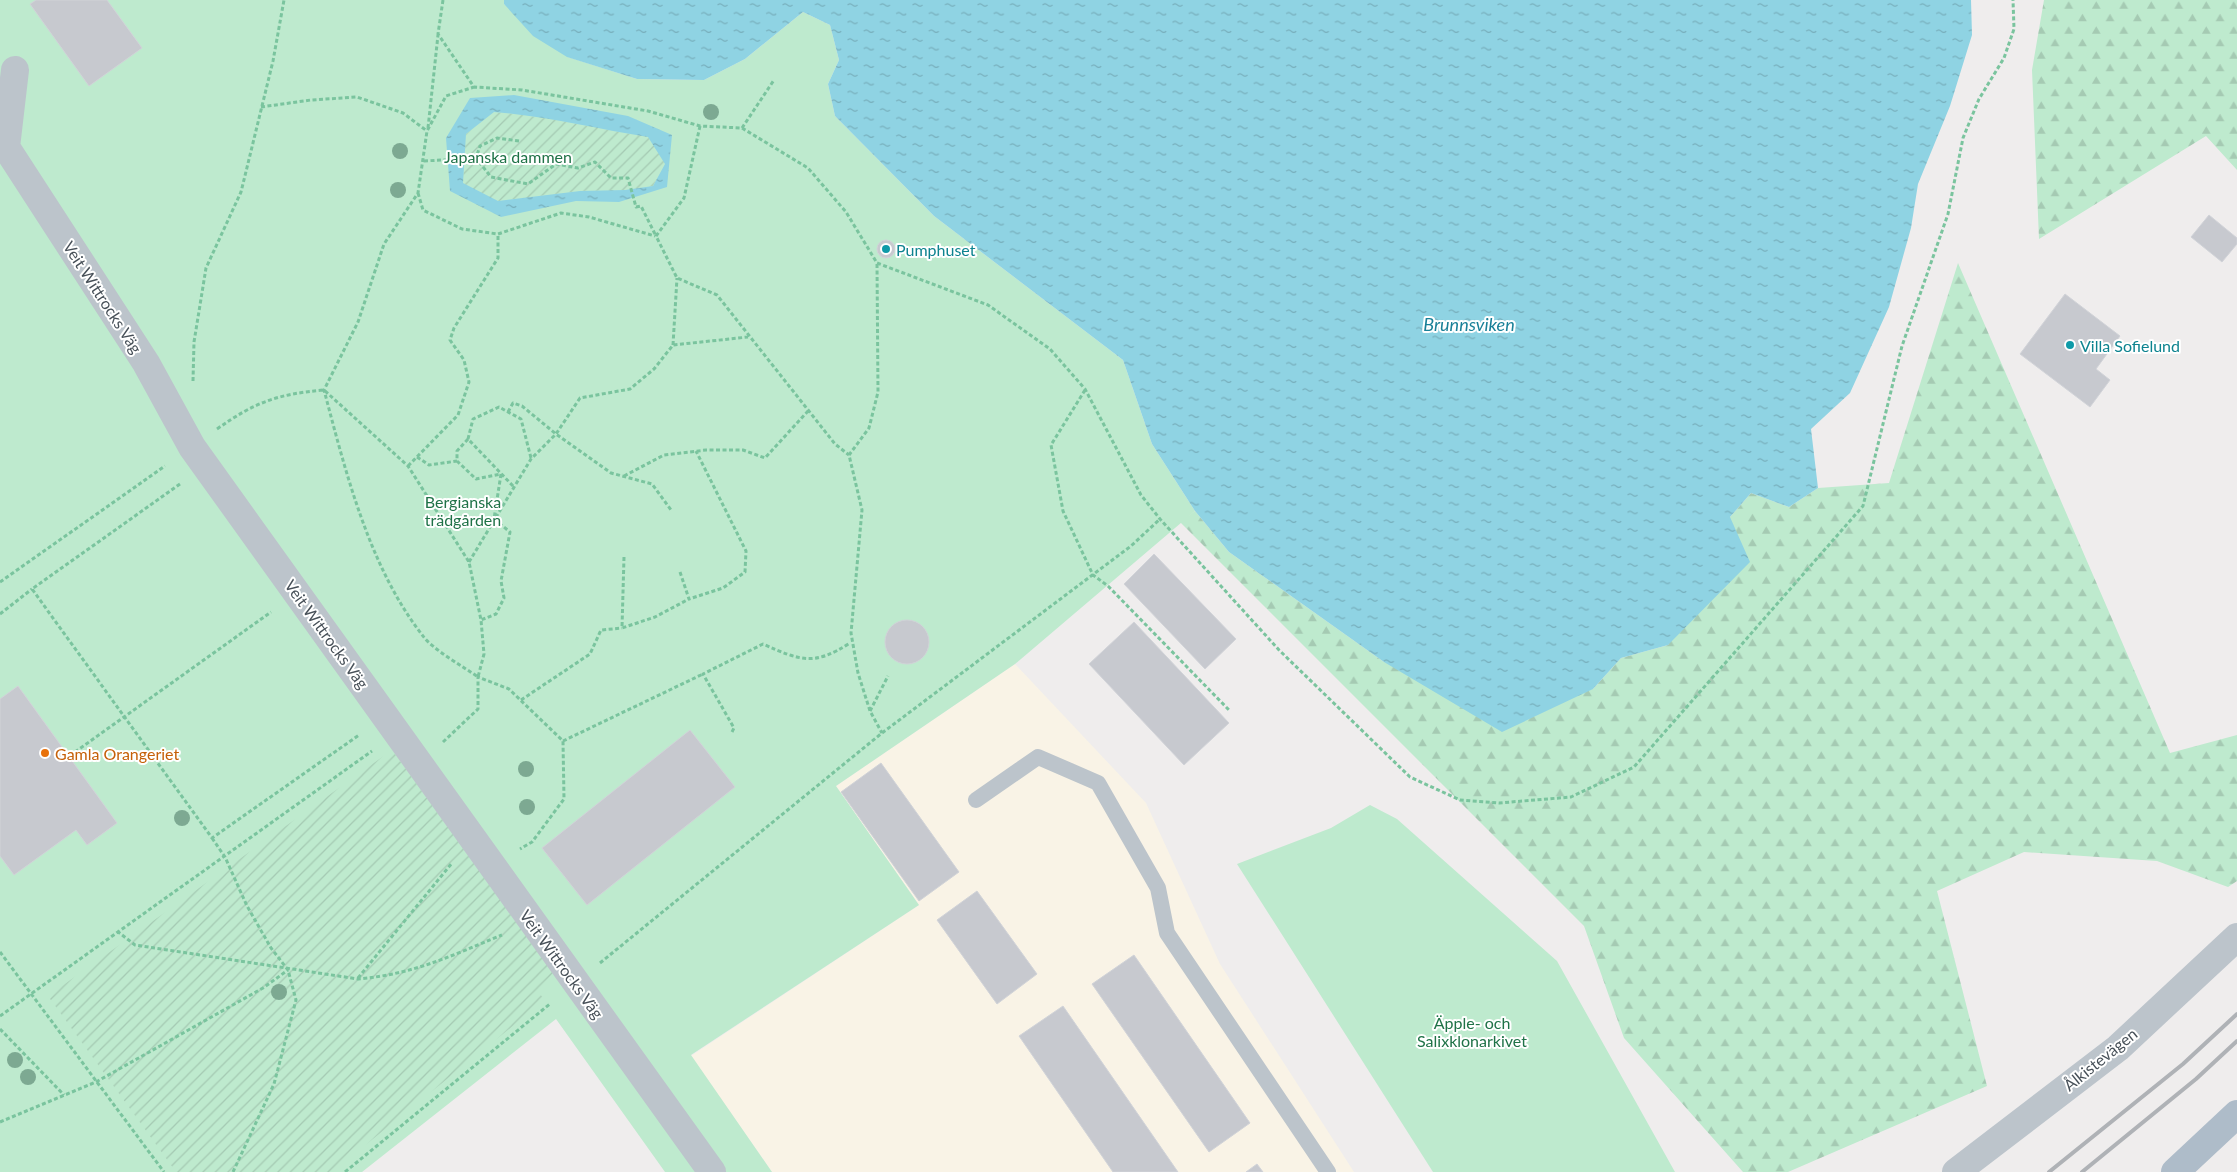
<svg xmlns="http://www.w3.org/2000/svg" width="2237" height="1172" font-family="Lato,sans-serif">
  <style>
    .commercial { fill: #f9f3e6 }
    .green { fill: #beeace }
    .forest { fill: url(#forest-firs) }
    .garden { fill: url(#garden-furrows) }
    .water { fill: url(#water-ripples); fill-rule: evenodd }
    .building { fill: #c7c9cf; stroke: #d1d3d8 }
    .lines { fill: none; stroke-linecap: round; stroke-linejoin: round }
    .path { stroke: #7ac49e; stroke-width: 3; stroke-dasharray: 4 2.5; stroke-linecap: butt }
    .lane { stroke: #bcc4cb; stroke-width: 16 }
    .street { stroke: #bcc4cb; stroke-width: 28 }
    .primary { stroke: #aebcc9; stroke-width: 28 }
    .rail { stroke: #afb2b6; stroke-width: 4 }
    .tree { fill: #7da992 }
    .culture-dot { fill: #0f9aa8; stroke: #fff; stroke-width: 2 }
    .food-dot { fill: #e8710a; stroke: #fff; stroke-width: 2 }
    .labels { text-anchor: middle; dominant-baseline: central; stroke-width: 4; stroke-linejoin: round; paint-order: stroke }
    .park-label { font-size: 16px; fill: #1f7247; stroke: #fff }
    .culture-label { font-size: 16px; fill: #0d838f; stroke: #fff; text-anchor: start }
    .street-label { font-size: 16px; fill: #475058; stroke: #fff }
    .food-label { font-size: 16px; fill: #c56008; stroke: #fff; text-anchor: start }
    .water-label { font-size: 18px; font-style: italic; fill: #198098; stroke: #fff }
  </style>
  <defs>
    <pattern id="forest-firs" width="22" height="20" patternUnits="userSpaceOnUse" patternTransform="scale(1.25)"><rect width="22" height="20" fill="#beeace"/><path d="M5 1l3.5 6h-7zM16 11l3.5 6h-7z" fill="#a5cab3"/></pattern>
    <pattern id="garden-furrows" width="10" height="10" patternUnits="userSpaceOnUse" patternTransform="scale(1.25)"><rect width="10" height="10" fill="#beeace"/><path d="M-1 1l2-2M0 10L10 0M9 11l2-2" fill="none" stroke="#a5cab3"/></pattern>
    <pattern id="water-ripples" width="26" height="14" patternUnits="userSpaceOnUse" patternTransform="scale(1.25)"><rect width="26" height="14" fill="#8fd3e3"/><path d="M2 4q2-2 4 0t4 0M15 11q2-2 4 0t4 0" fill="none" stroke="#77aebb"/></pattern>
  </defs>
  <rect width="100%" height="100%" fill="#efeded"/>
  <path class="commercial" d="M1015,664L1146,803L1220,964L1354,1172H772L691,1056L919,905L836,786Z"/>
  <path class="green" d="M0,0H504V4L568,57L637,79L704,80L745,59L803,12L830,25L839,60L828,84L835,116L934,216L1123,360L1152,444L1195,511L1015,664L836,786L919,905L691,1055L772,1172H665L556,1019L362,1172H0Z
    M1370,805L1397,819L1557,961L1675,1172H1433L1237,864L1331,828Z"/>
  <path class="forest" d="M2044,0H2237V170L2206,136L2039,239L2032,70Z
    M1958,263L2170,753L2237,735V881L2228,887L2157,861L2024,852L1937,891L1987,1086L1788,1172H1743L1624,1038L1584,926L1180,522L1195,511L1229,552L1384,662L1593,689L1621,658L1668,645L1730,517L1751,493L1789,507L1818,488L1889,483Z"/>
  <path class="garden" d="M494,112C546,116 597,129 648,137L665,163L653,186L625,190L580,191L498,201L463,184L466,134Z
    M392,750L557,978L539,993L545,1000L332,1172H176L48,996Z"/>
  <path class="water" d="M504,0H1971L1972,35L1950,106L1918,184L1911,228L1889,307L1850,393L1811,429L1818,488L1789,507L1751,493L1730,517L1750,562L1668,645L1621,658L1593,689L1502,732L1384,662L1229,552L1195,511L1152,444L1123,360L934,216L835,116L828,84L839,60L830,25L803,12L745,59L704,80L637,79L567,57L533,36L504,4Z
    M514,95L628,116L672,135L667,187L619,202L576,201L501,217L450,191L446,138L470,98ZM494,112C546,116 597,129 648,137L665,164L653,186L625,190L580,191L498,201L463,183L466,134Z"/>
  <path class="building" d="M36,0H107L142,48L89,86L30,4Z
    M2209,215L2237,238V244L2222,262L2191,237Z
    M877 249a9 9 0 1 1 18 0a9 9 0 1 1-18 0Z
    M2065,294L2120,336L2096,369L2110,380L2090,407L2020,354Z
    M1154,554L1236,639L1205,669L1124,584Z
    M885 642a22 22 0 1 1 44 0a22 22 0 1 1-44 0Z
    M1134,622L1229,723L1184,765L1089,664Z
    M18,686L117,823L87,845L76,830L14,875L0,856V699Z
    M690,730L735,787L587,905L542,848Z
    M881,763L959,872L919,901L841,792Z
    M977,891L1037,974L997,1004L937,920Z
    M1134,955L1250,1123L1209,1152L1092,984Z
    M1063,1006L1178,1172H1113L1019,1036Z
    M1257,1164L1263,1172H1246Z"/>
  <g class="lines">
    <path class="path" d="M443,0L438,34L474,87L522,90L648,111L700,126L742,128L808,168L846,212L877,263L988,305L1050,349L1085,389L1141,495L1160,519L1279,650L1410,777L1460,800L1499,803L1571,797L1634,767L1863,506L1902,346L1948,214L1963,138L1979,99L2004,58L2014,29L2013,0
      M261,107L311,100L357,97L403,113L427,131
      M700,126L684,198L656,236L677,278L717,295L835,444L849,455
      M428,128L438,35
      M742,128L774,80
      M519,141L497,138L480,146L476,158L491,177L528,184L556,164L578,168L595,162L611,178H628L636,207L641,206L656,236
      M424,161L476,158
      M418,193L423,210L462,229L498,234L561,213L589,217L655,236
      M877,264L878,392L869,428L849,455L862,510L851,633L858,673L870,711L882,733
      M673,345L677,278
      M193,381L194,342L206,268L241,192L273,61L284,0
      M1085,390L1051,445L1063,511L1093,575L1108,586L1229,710
      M508,412L513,403L522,406L556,434L611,473L652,484L671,510
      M217,429C255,402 278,394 324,390L408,466L469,562L481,620L484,654L478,677C464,667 432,649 423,636C369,567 346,473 324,390L358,322L384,244L418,193L427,131L446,96L474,87
      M468,439L457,451V461L476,479L501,474L494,519L510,532L501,581L504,598L496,614L481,620
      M417,457L429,465L457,461
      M408,466L458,415L469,382L464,360L450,340L454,328L498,258V234
      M624,476L664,455L706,450H743L765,458L808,411
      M180,484L32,589L212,838L359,735
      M513,486L468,439L473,419L499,407L521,419L531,458
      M624,557L622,628L655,617L689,599
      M469,562L531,459L556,434L580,398L630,389L654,369L673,345L748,337
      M680,572L689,599L723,588L745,572L746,551L696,451
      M0,582L165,466
      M0,614L32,589
      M521,700L590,654L601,630L622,628
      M870,711L888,676
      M732,732L734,728L703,674L763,644C801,661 814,666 850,643
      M563,741L703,674
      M443,742L478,709V677L509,689L563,741L564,799L532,842L520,849
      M75,752L271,612
      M212,838L225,857L247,906L271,948L288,970L296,1000L274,1084L233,1172
      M117,931L135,945L358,979C415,974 450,956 502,935
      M0,952L164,1172
      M600,963L882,733L1131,546L1160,519
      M358,978L452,863
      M0,1016L372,751
      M0,1029L64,1095
      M0,1122L96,1082L263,988L288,970
      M345,1172L551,1003"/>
    <path class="lane" d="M976,800L1038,757L1098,783L1158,888L1167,933L1328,1172"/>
    <path class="street" d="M15,70L6,147L146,363L192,447L712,1172
      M1956,1172L2118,1048L2237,937"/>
    <path class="primary" d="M2175,1172L2237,1114"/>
    <path class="rail" d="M2049,1172L2183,1064L2237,1014
      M2082,1172L2196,1079L2237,1041"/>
  </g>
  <g class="tree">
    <circle cx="711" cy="112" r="8"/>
    <circle cx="400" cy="151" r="8"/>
    <circle cx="398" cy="190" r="8"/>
    <circle cx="526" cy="769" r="8"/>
    <circle cx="527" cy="807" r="8"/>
    <circle cx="182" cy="818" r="8"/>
    <circle cx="279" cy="992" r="8"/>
    <circle cx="15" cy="1060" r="8"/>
    <circle cx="28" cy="1077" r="8"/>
  </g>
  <g class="culture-dot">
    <circle cx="886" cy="249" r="5"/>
    <circle cx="2070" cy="345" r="5"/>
  </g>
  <circle class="food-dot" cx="45" cy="753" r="5"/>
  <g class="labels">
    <g class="park-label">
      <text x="508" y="156">Japanska dammen</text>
      <text x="463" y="501">Bergianska<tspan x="463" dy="18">trädgården</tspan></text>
      <text x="1472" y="1022">Äpple- och<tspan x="1472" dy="18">Salixklonarkivet</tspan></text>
    </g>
    <g class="culture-label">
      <text x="896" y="249">Pumphuset</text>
      <text x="2080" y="345">Villa Sofielund</text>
    </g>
    <g class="street-label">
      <text transform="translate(103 297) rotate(57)">Veit Wittrocks Väg</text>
      <text transform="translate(327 634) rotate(54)">Veit Wittrocks Väg</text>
      <text transform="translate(562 964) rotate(54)">Veit Wittrocks Väg</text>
      <text transform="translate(2100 1059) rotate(-39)">Ålkistevägen</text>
    </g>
    <g class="food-label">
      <text x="55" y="753">Gamla Orangeriet</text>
    </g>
    <g class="water-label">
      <text x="1469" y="324">Brunnsviken</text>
    </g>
  </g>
</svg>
